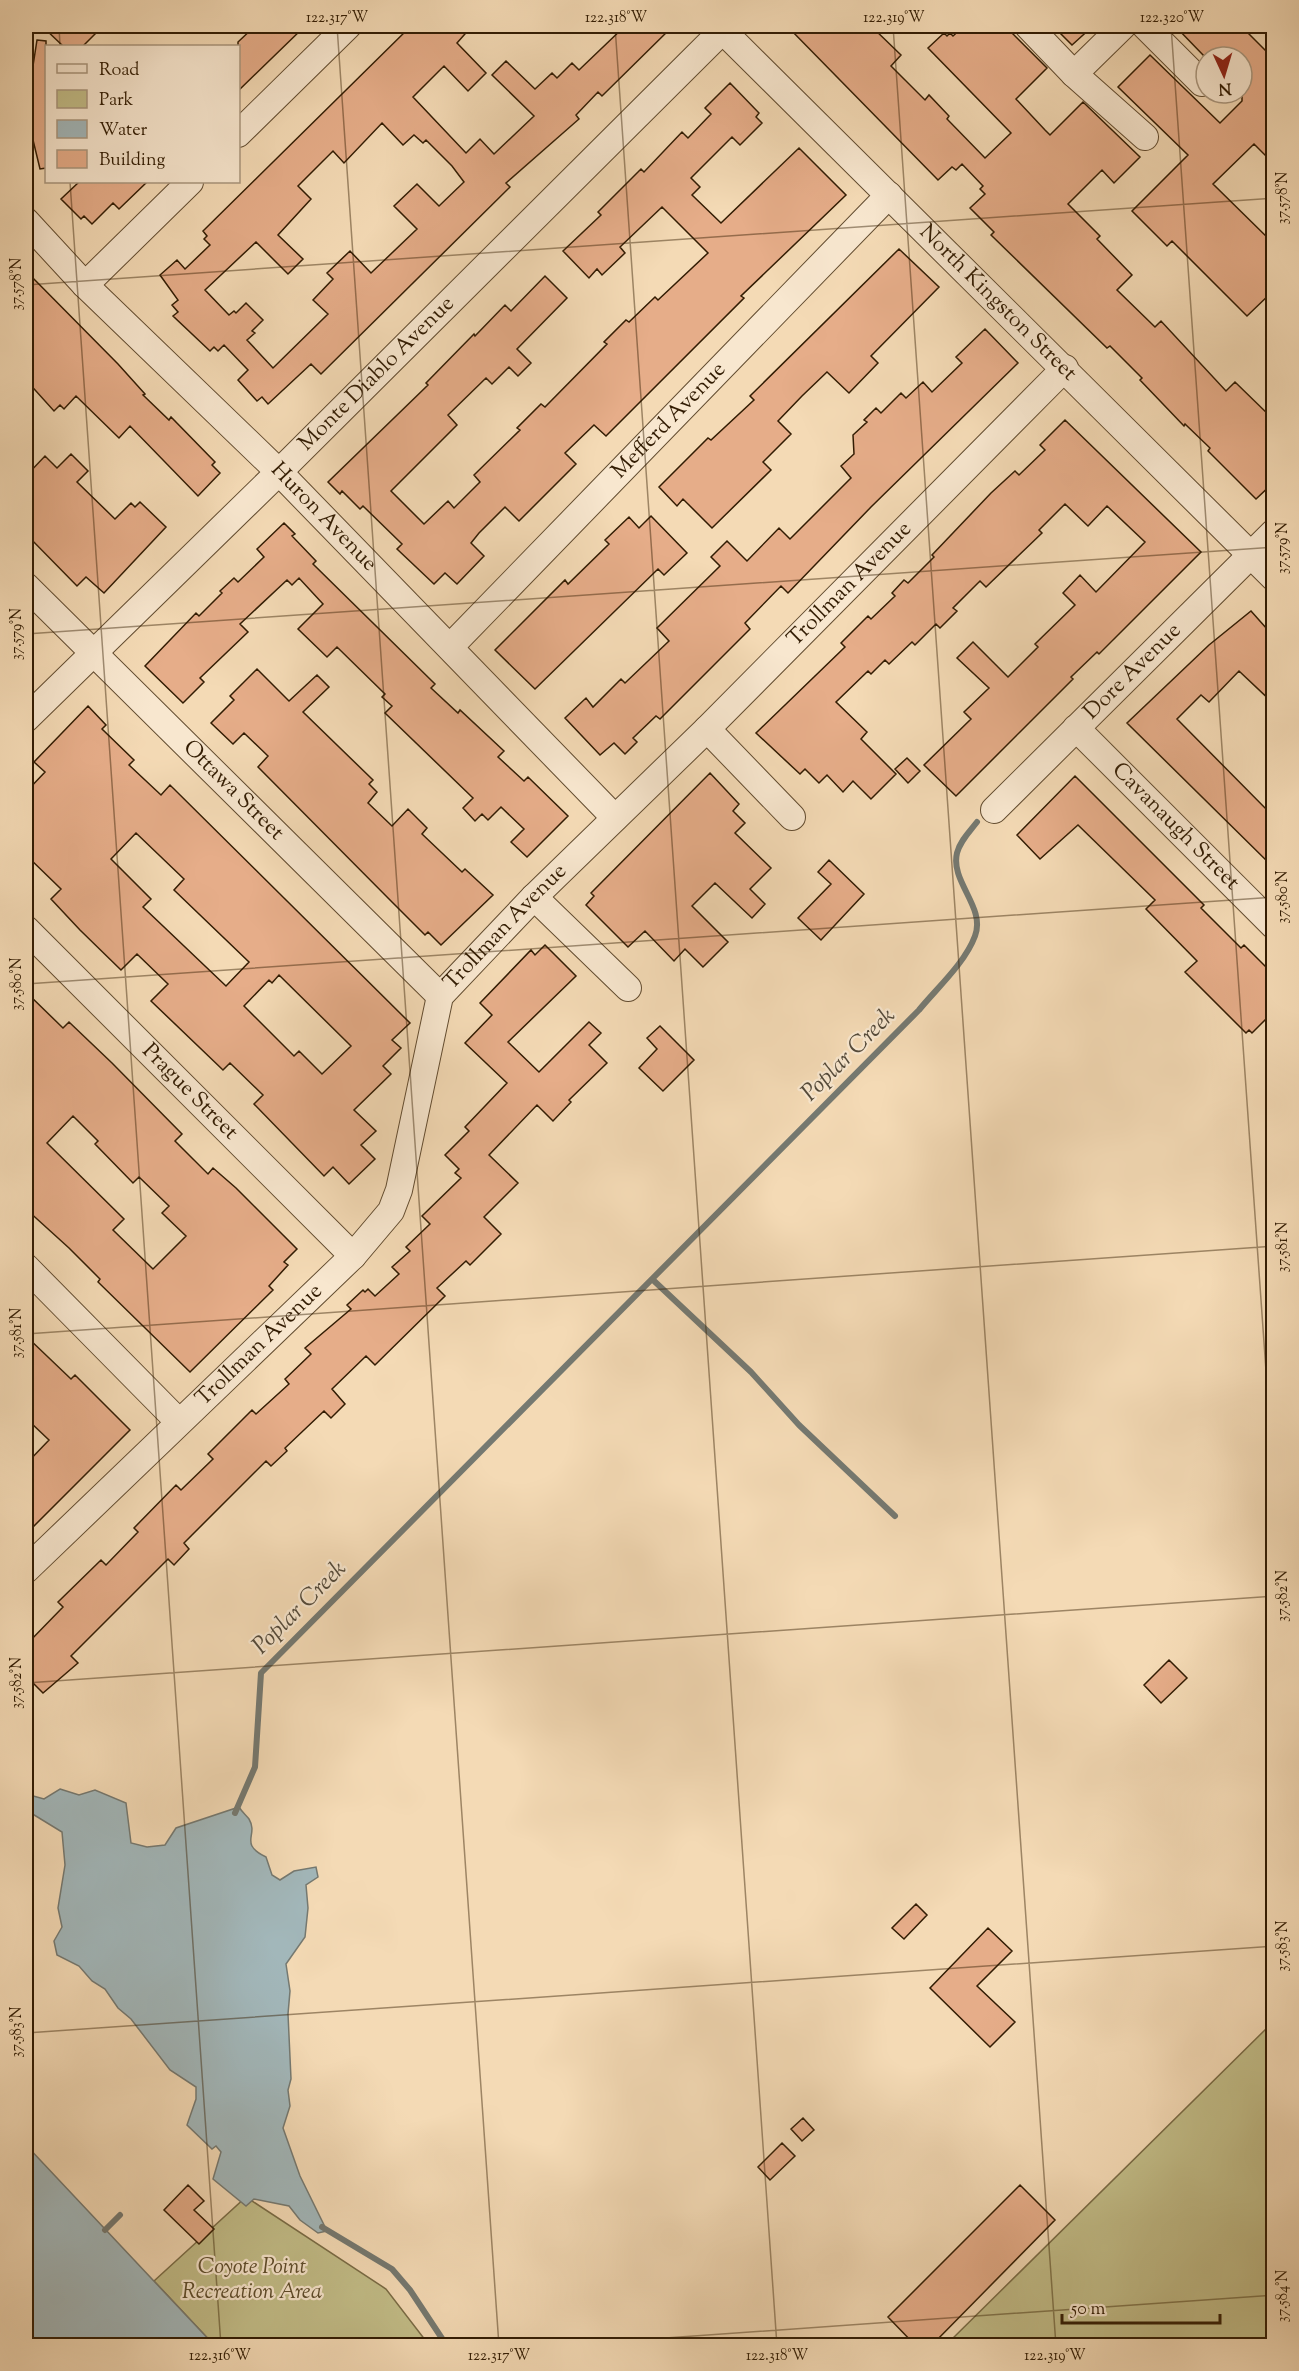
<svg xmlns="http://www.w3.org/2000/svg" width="1299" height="2371" font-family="'Sorts Mill Goudy',serif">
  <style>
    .green { fill: #c2bd88; stroke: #7a6c46; stroke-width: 1.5 }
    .water { fill: #a2b7ba; stroke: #757971; stroke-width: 1.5 }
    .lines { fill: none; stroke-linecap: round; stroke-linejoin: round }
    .stream { stroke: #757971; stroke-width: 6 }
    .building { fill: #e6ad89; stroke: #321c03; stroke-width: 1.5; fill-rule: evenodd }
    .minor-casing { stroke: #624c30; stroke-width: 28 }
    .minor { stroke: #f8e7cf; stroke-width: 26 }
    .ticks { fill: none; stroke: #321c03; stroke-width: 1.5; stroke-opacity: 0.45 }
    .labels { text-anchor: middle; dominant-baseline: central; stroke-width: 4.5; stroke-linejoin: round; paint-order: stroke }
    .street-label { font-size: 22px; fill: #321c03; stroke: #f8e7cf }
    .park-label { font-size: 22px; font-style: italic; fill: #5d4c2b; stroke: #f8e7cf }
    .water-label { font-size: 24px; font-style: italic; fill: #544a3a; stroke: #f8e7cf }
    .neatline { fill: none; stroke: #321c03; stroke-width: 2 }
    .ticks-label { font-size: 15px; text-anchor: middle; fill: #321c03 }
  </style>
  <rect width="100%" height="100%" fill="#f4dab5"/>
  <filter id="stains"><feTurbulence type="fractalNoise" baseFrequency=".00333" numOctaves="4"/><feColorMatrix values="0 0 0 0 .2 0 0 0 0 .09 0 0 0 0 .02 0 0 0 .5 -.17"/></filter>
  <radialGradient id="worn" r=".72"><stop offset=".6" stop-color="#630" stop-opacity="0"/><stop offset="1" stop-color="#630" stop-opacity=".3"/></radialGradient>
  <path class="green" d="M1273,2022V2345H946Z
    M246,2197L386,2289L429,2345H214L154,2281Z"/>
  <path class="water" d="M60,1789L79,1795L95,1790L126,1803L131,1843L147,1847L165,1845L176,1828L239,1807C242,1812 246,1815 249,1819C259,1836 238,1843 266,1857L272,1875L280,1880L294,1871L316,1867L318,1877L306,1885L308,1908L305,1937L286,1964L290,1991L288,2014L291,2079L288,2090L290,2106L283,2128L300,2176L327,2231L318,2233L300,2220L289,2206L254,2199L246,2206L213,2179L221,2152L216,2146L212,2149L187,2125L196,2099V2087L170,2070L131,2019L118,2008L105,1989L92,1981L79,1966L57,1955L54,1941L62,1927L58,1908L65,1865L62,1832L26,1810V1794L44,1799Z
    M26,2145L214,2345H26Z"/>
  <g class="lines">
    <path class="stream" d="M652,1279L751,1372L799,1425L895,1516
      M235,1813L255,1767L261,1673L919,1010C937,988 965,963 975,936C986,907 950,882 957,853C960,841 970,831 977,822
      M322,2227L392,2269L410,2290L447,2346
      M105,2230L120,2215"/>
  </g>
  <path class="building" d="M42,26H103L83,46H63Z
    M255,26H305L238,91V42Z
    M411,26H472L457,43L486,73L468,91L444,66L413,97L466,153L480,139L494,154L534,116L492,75L506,61L535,89L552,73L557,78L572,63L579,70L625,26H673L602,96L598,92L576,115L579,119L506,183L510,187L321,374L311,364L268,404L262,397L257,401L238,380L248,370L224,345L218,351L214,347L210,351L173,316L178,312L172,305L178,300L160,275L177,260L185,269L210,245L204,239L207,236L203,231ZM382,123L403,145L414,135L423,143L426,140L452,166L464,182L439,206L417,184L394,206L417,229L371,273L350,251L327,273L333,279L313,300L328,314L273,368L247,340L255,333L252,331L263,320L246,303L236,313L234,311L229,315L205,290L256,242L288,274L303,259L278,235L311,199L298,186L333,151L344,163Z
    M787,26H871L901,55L891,66L925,100L929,95L949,116L947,119L985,158L1011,133L928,48L944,33L947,36L950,33L953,36L964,26H1005L1047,68L1016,99L1045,130L1050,135L1083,102L1140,157L1114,183L1102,170L1068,204L1100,236L1097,239L1132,275L1117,290L1155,327L1161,321L1226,391L1235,382L1274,420V482L1256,499L1208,451L1210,448L1185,424L1184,426L1140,380L1142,378L1110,346L1107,348L991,235L994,232L970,208L985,194L980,189L983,186L962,164L956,170L952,167L938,180Z
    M1053,26H1093L1072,45Z
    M1175,26H1241L1274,59V164L1254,144L1213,184L1274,244V290L1247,316L1172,241L1167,246L1132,211L1188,155L1118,87L1150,55L1220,123L1242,101V57H1205Z
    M37,40L46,41V168L40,169L26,111Z
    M730,83L759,113L756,117L762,123L740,145L732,137L691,178L700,187L692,195L721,223L799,148L846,195L741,296L744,298L606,436L594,425L565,453L576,464L519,521L505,507L479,533L471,543L484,556L457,584L445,573L434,584L397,549L402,544L363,506L360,509L342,491L340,494L328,482L428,385L426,383L474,334L475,336L505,305L511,311L545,276L567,298L517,349L531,363L518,376L509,367L492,384L486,378L448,415L457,425L391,491L424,524L448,501L454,508L480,482L474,475L520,430L517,428L541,404L545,407L607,344L604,342L626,320L629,322L655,297L658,300L708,253L662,207L620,247L625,253L602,275L597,269L589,278L563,251L601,215L598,212L641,169L644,172L682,132L688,138L711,114L705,108Z
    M79,182H147L119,209L113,203L92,224L84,216L81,219L61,199Z
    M899,249L939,287L871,356L878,363L849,393L827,372L802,396L778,421L791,434L763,462L771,470L712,528L683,499L677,506L659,487L708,438L711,440L754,400L750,396Z
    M26,271L118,364L145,394L143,395L169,420L171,417L215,462L212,465L220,473L198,496L130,426L119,438L76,396L64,409L60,405L54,411L26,380Z
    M985,329L1018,363L871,507L788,593L781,586L745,623L750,629L660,719L656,716L633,738L637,742L625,754L614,743L600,755L565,718L586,698L593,707L621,679L625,683L669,641L657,628L720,566L711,557L727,541L747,561L779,528L790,539L851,478L841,466L854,454L853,435L867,422L864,420L876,408L881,413L901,393L906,398L923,382L932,392L962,363L956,357Z
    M1065,420L1201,552L1099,654L1097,652L1071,677L1073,679L956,796L924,765L971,719L964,712L989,688L957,658L973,642L1008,677L1038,647L1035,644L1075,605L1063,593L1080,575L1096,592L1145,542L1107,506L1088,526L1065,504L1039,530L1042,533L986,587L980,581L953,608L957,611L940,628L936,624L915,645L912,642L889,664L885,660L871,674L868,671L836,702L867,732L861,739L896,774L871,799L853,781L843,792L827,775L819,783L805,769L800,774L756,733L845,647L841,643L868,616L871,619L895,596L892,593L904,580L908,583L934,557L932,555L991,493L1015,471L1019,475L1045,450L1040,445Z
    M71,454L88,471L77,482L115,519L131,503L135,507L140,502L166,527L104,593L86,577L77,586L26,534V476L45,456L57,468Z
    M651,516L687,553L664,575L658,569L535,689L495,650L565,580L568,584L609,544L605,540L629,517L639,528Z
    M284,523L295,534L292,536L316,561L313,564L435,684L431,688L458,713L460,710L504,751L498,757L524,781L528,777L568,816L527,857L511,842L524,829L501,807L488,820L482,814L475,821L463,808L473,798L385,713L392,706L382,697L385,694L337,647L327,657L298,629L323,604L299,578L292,585L287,580L240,624L248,632L200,678L204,682L183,703L145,666L196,613L199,616L222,593L220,591L234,578L238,582L264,557L257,549Z
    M1251,611L1274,637V704L1239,671L1209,702L1201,695L1177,719L1274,817V868L1127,723L1209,645Z
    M257,669L289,701L317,675L329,687L303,712L373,780L369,784L377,792L368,803L392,826L408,809L427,828L422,834L462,872L465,869L493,895L441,945L428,932L425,935L392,902L258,767L268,756L244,733L233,744L211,723L234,700L230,696Z
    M88,706L106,725L102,729L134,760L129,765L161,795L170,785L410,1023L392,1040L401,1048L383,1066L391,1074L354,1110L376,1131L361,1145L375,1159L349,1184L333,1167L324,1176L254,1104L263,1095L230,1063L223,1070L151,1001L168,984L137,954L121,970L80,930L51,899L61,889L26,855V792L45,772L34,762ZM136,833L184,879L174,890L249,962L226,986L143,907L151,899L111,859ZM279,975L351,1046L322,1074L299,1051L294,1056L244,1006L269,980L272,983Z
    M907,758L920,771L908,783L895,769Z
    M710,773L739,804L733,811L745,823L735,833L771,868L750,889L765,904L752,918L715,883L692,906L728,942L703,967L685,949L674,961L645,931L628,947L586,905L594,896L591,893Z
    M1075,776L1204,905L1201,908L1241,948L1244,945L1274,975V1011L1252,1033L1249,1030L1246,1033L1185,972L1197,961L1146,909L1155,900L1078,825L1040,859L1017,835Z
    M829,860L864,894L821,940L798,918L831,884L818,872Z
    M545,945L576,976L508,1042L539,1072L589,1022L601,1033L589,1045L607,1063L569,1100L571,1102L553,1121L537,1105L489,1155L518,1183L484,1217L501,1234L470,1265L466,1261L437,1288L445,1296L375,1365L366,1356L332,1389L345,1404L331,1418L324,1411L285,1448L287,1451L271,1466L266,1461L184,1543L189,1549L174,1565L168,1559L71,1656L78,1663L43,1693L26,1676V1645L63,1607L58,1602L101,1560L106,1565L138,1532L134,1528L176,1485L181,1490L213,1459L208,1454L252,1410L256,1414L289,1384L285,1379L311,1354L305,1348L351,1309L347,1305L363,1290L365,1292L368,1289L375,1296L399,1274L392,1267L410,1251L406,1247L430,1224L422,1216L461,1178L455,1173L459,1169L445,1155L469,1131L465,1127L507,1083L465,1043L492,1015L480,1003L531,950L535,955Z
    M26,992L63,1028L69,1022L112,1063L182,1134L175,1141L208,1174L213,1168L236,1188L297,1249L284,1262L288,1265L269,1286L273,1290L190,1372L98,1282L100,1279L69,1248L26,1209ZM73,1116L98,1141L95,1144L133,1183L139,1177L169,1206L162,1213L186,1236L153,1269L113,1230L124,1219L47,1143Z
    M660,1026L694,1060L663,1091L639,1068L657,1049L647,1038Z
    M26,1336L71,1379L75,1375L130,1430L26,1534V1464L49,1440L30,1422L32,1420L26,1414Z
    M1169,1660L1187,1678L1161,1703L1144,1685Z
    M916,1904L927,1915L904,1939L892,1928Z
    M988,1928L1012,1951L977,1986L1015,2022L990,2047L930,1988Z
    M803,2118L814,2130L802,2141L791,2129Z
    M782,2143L795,2156L770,2180L758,2167Z
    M188,2185L204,2201L194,2210L214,2229L199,2244L164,2210Z
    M1020,2185L1055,2220L931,2346H916L888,2317Z"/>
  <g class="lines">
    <g class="minor-casing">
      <g id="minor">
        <path d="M1028,26L1074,74L1145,137"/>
        <path d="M1145,26L1202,83"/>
        <path id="s1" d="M722,30L1274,578"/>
        <path d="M1074,74L1123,26"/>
        <path d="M238,134L348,26"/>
        <path id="s2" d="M26,221L85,285L279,472L615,818"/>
        <path d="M85,285L190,182"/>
        <path id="s3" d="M26,586L440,996"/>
        <path id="s4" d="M450,647L889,195"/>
        <path id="s5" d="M26,719L279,472L727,26"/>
        <path id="s6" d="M1076,728L1274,926"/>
        <path d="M707,729L792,817"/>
        <path id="s7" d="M994,810L1274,532"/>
        <path d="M534,897L628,988"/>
        <path id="s8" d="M26,929L353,1256"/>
        <path d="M26,1267L178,1421"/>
        <path id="s9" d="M26,1570L353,1256L391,1211L399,1190L440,996L534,897L707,729L1065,368"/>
      </g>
    </g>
    <use href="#minor" class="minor"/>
  </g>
  <path class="ticks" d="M59,26L60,46M337,26L499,2346M615,26L777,2346M893,26L1056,2346M1171,26L1274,1484M70,182L221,2346M26,285L1274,198M26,634L1274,547M26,984L1274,897M26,1334L1274,1246M26,1683L1274,1596M26,2033L1274,1946M553,2346L1274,2295"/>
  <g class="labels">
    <g class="street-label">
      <text stroke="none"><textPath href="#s1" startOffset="388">North Kingston Street</textPath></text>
      <text stroke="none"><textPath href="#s5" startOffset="492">Monte Diablo Avenue</textPath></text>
      <text stroke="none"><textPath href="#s4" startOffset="315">Mefferd Avenue</textPath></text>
      <text stroke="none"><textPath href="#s2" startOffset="420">Huron Avenue</textPath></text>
      <text stroke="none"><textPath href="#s9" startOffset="1314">Trollman Avenue</textPath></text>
      <text stroke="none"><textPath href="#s7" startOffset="196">Dore Avenue</textPath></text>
      <text stroke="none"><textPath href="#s3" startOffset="291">Ottawa Street</textPath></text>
      <text stroke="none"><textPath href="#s6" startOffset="140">Cavanaugh Street</textPath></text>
      <text stroke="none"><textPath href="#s9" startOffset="828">Trollman Avenue</textPath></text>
      <text stroke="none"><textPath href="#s8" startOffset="231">Prague Street</textPath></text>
      <text stroke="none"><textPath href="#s9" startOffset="324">Trollman Avenue</textPath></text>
    </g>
    <g class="park-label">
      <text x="252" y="2268">Coyote Point<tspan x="252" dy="25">Recreation Area</tspan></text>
    </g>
    <g class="water-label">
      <text transform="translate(849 1055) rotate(-45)">Poplar Creek</text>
      <text transform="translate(300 1608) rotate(-45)">Poplar Creek</text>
    </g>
  </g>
  <rect width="1299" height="2371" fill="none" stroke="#f4dab5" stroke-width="66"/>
  <rect x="45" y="45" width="195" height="138" fill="#f8e7cf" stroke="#a9967d" stroke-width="1.5"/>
  <rect x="57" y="64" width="30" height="9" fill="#f8e7cf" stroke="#a9967d" stroke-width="1.5"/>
  <text x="99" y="75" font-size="18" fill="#321c03">Road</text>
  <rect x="57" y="90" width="30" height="18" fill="#c2bd88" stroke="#a9967d" stroke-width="1.5"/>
  <text x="99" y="105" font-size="18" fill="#321c03">Park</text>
  <rect x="57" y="120" width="30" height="18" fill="#a2b7ba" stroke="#a9967d" stroke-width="1.5"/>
  <text x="99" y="135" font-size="18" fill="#321c03">Water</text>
  <rect x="57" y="150" width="30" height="18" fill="#e6ad89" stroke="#a9967d" stroke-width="1.5"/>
  <text x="99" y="165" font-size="18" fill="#321c03">Building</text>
  <g transform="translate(1224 75) rotate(176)"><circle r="28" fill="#f8e7cf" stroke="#a9967d" stroke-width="1.5"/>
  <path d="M0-4.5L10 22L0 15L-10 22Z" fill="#8f2418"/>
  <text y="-9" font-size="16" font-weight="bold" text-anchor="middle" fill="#321c03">N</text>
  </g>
  <path d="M1062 2314v9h158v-9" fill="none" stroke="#321c03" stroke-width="3"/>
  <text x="1071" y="2314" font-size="18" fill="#321c03" stroke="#f8e7cf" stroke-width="4.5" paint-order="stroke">50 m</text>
  <rect x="33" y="33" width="1233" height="2305" class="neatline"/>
  <g class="ticks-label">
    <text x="337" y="22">122.317°W</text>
    <text x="616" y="22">122.318°W</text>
    <text x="894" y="22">122.319°W</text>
    <text x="1172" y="22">122.320°W</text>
    <text transform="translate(1282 198) rotate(-90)" y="5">37.578°N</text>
    <text transform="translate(16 284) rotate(-90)" y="5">37.578°N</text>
    <text transform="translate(1282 548) rotate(-90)" y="5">37.579°N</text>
    <text transform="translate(16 634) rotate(-90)" y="5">37.579°N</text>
    <text transform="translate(1282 897) rotate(-90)" y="5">37.580°N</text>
    <text transform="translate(16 984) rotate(-90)" y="5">37.580°N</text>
    <text transform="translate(1282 1247) rotate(-90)" y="5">37.581°N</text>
    <text transform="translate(16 1333) rotate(-90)" y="5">37.581°N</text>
    <text transform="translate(1282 1596) rotate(-90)" y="5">37.582°N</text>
    <text transform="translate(16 1683) rotate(-90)" y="5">37.582°N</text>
    <text transform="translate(1282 1946) rotate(-90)" y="5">37.583°N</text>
    <text transform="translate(16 2032) rotate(-90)" y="5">37.583°N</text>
    <text transform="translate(1282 2296) rotate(-90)" y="5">37.584°N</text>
    <text x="220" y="2360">122.316°W</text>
    <text x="499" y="2360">122.317°W</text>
    <text x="777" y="2360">122.318°W</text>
    <text x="1055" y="2360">122.319°W</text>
  </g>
  <rect width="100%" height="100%" filter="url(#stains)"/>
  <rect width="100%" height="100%" fill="url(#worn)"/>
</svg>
